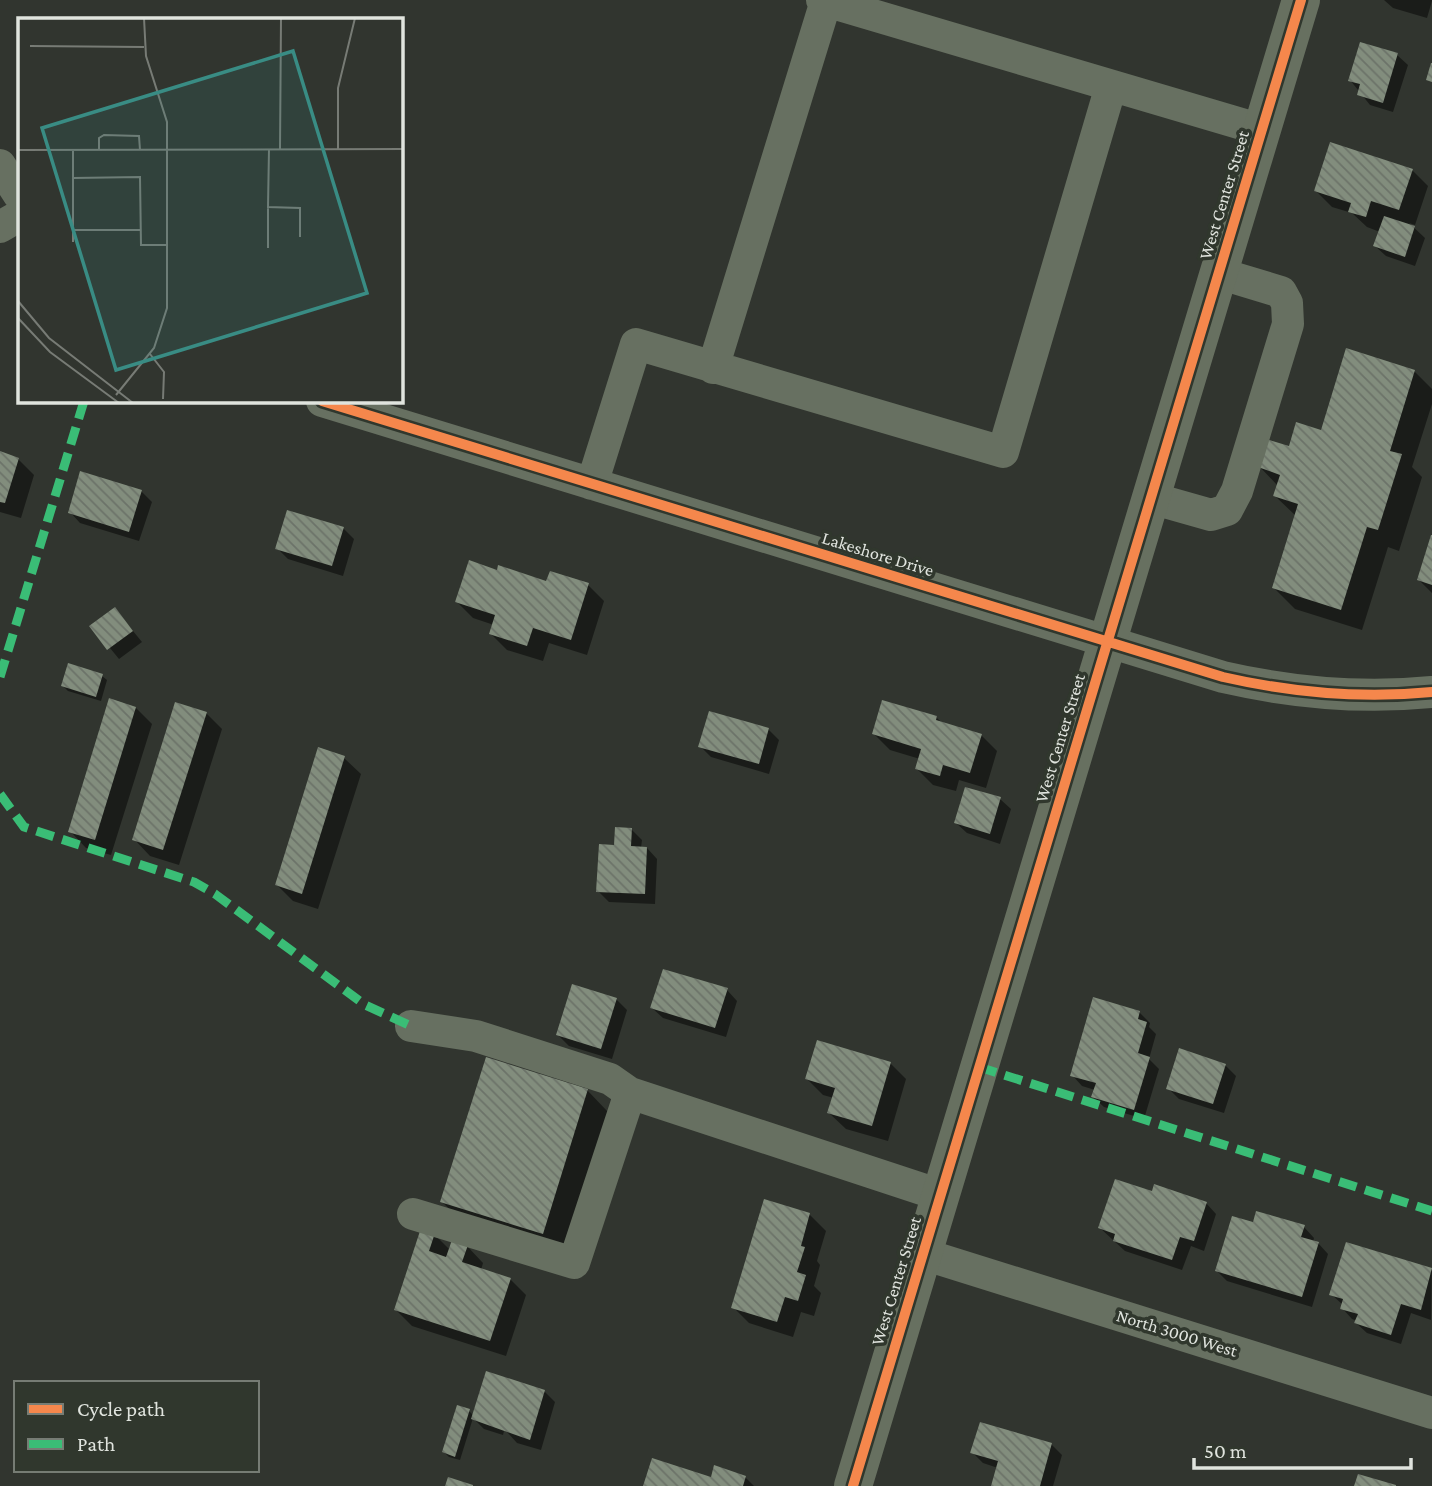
<svg xmlns="http://www.w3.org/2000/svg" width="1432" height="1486" font-family="'Crimson Pro',serif">
  <style>
    .shadow { fill: #0007 }
    .building { fill: url(#building-back-hatch) }
    .lines { fill: none; stroke-linecap: round; stroke-linejoin: round }
    .minor { stroke: #677061; stroke-width: 32 }
    .major { stroke: #677060; stroke-width: 38 }
    .quiet { stroke: #3abd76; stroke-width: 9; stroke-dasharray: 18 9; stroke-linecap: butt }
    .cycleway-casing { stroke: #30372d; stroke-width: 15 }
    .cycleway { stroke: #f5874c; stroke-width: 10 }
    .labels { text-anchor: middle; dominant-baseline: central; stroke-width: 7; stroke-linejoin: round; paint-order: stroke }
    .street-label { font-size: 18px; fill: #e0e4de; stroke: #30372d }
    .inset-road { fill: none; stroke: #777b75; stroke-width: 2 }
    .view { fill: #398c84; fill-opacity: 0.15; stroke: #398c84; stroke-width: 3.5 }
    .inset-edge { fill: none; stroke: #e0e4de; stroke-width: 3.5 }
  </style>
  <defs>
    <pattern id="building-back-hatch" width="6" height="6" patternUnits="userSpaceOnUse" patternTransform="scale(1.75)"><rect width="6" height="6" fill="#828d7d"/><path d="M-1 5l2 2M0 0l6 6M5-1l2 2" fill="none" stroke="#6c7369"/></pattern>
  </defs>
  <rect width="100%" height="100%" fill="#31352f"/>
  <path class="shadow" d="M1384,0H1432V1L1427,18L1393,8Z
    M1397,55L1408,65L1393,112L1370,105L1350,80Z
    M1412,170L1428,186L1415,225L1409,223L1425,238L1415,266L1386,256L1375,246L1380,232L1367,227L1352,213L1332,207L1316,191Z
    M1414,371L1432,389V404L1412,467L1422,477L1399,551L1388,547L1362,630L1295,609L1274,588L1296,516L1275,496L1278,486L1260,467L1290,448L1322,432Z
    M0,453L18,459L34,475L21,518L0,512Z
    M141,491L152,502L139,541L80,523L70,512Z
    M343,528L354,539L343,576L288,559L277,548Z
    M1432,539V593L1419,580Z
    M498,572L548,583L588,585L604,601L587,655L549,643L543,661L507,650L491,634L494,625L473,618L457,602Z
    M115,609L142,642L119,659L92,626Z
    M102,676L107,680L101,701L68,691L63,686Z
    M136,708L152,724L111,855L86,848L70,831Z
    M206,713L222,729L179,865L150,856L134,839Z
    M936,717L943,724L981,735L997,751L986,788L959,780L956,791L933,785L917,769L920,759L890,750L874,734Z
    M768,729L779,740L769,774L711,757L700,746Z
    M319,750L344,758L361,774L318,909L293,901L277,885Z
    M1000,799L1011,809L1000,844L967,833L956,823Z
    M631,829L642,840L641,848H647L657,859L655,904L609,902L598,891L615,847Z
    M727,990L737,1001L726,1037L663,1018L652,1008Z
    M616,999L627,1010L612,1059L569,1046L558,1035Z
    M1139,1012L1150,1023L1149,1027L1156,1034L1149,1059L1159,1069L1144,1119L1104,1107L1093,1097L1095,1090L1082,1086L1072,1075Z
    M890,1063L906,1079L888,1141L846,1129L829,1113L834,1098L823,1095L807,1079Z
    M1225,1065L1236,1076L1224,1113L1179,1099L1168,1088Z
    M587,1090L608,1112L564,1254L464,1223L442,1202Z
    M1153,1193L1206,1203L1216,1214L1204,1251L1191,1246L1182,1270L1125,1251L1100,1228Z
    M765,1201L810,1215L826,1231L817,1261L820,1265L814,1286L821,1293L814,1316L801,1312L793,1337L749,1323L733,1307Z
    M1254,1224L1304,1227L1314,1238L1313,1242L1318,1243L1328,1254L1312,1307L1227,1281L1217,1271Z
    M434,1234L450,1250L467,1246L483,1263L481,1270L510,1279L526,1295L506,1356L412,1326L396,1310Z
    M1347,1244L1432,1270L1431,1320L1411,1313L1401,1344L1367,1333L1356,1323L1357,1321L1352,1319L1342,1308L1343,1305L1331,1294Z
    M545,1392L555,1402L541,1450L517,1443L507,1432L504,1431L503,1435L484,1429L473,1418L460,1460L449,1457L444,1452L469,1411L474,1416Z
    M1051,1444L1062,1455L1053,1486H993L998,1468L983,1463L972,1452Z
    M745,1477L754,1486H645L712,1479Z"/>
  <path class="building" d="M1360,42L1398,53L1383,103L1357,95L1360,84L1348,81Z
    M1431,63H1432V82L1426,80Z
    M1330,142L1413,169L1399,210L1371,201L1366,217L1348,212L1351,203L1314,191Z
    M1384,216L1415,226L1405,257L1373,246Z
    M1346,348L1415,370L1390,451L1402,454L1378,530L1367,527L1341,610L1272,588L1298,504L1273,496L1280,475L1258,467L1266,439L1289,446L1296,422L1321,430Z
    M0,451L19,458L5,503L0,502Z
    M80,471L142,490L129,532L68,513Z
    M287,510L344,527L332,566L275,549Z
    M1431,535H1432V585L1417,580Z
    M469,560L497,570L498,565L546,581L550,571L589,583L571,640L533,628L527,646L489,634L495,615L455,602Z
    M115,607L133,631L107,650L89,626Z
    M68,663L103,674L96,697L61,686Z
    M109,698L136,707L95,840L68,832Z
    M882,700L937,716L936,720L982,734L970,773L943,765L940,776L915,769L921,749L872,734Z
    M175,702L207,712L163,850L132,840Z
    M709,711L769,728L759,764L698,747Z
    M318,747L345,756L302,894L275,885Z
    M965,787L1001,797L990,834L954,823Z
    M615,827L632,828L631,846L647,847L645,894L596,892L599,844L614,845Z
    M663,969L728,988L715,1028L650,1008Z
    M572,984L617,998L601,1049L556,1035Z
    M1093,997L1140,1011L1138,1019L1147,1022L1138,1053L1150,1057L1134,1110L1091,1097L1096,1083L1070,1076Z
    M817,1040L891,1062L872,1126L827,1113L835,1088L805,1079Z
    M1179,1048L1226,1064L1213,1104L1166,1089Z
    M486,1057L588,1089L543,1234L440,1202Z
    M1115,1179L1152,1191L1154,1184L1207,1202L1194,1241L1180,1237L1172,1260L1113,1241L1115,1234L1098,1228Z
    M764,1199L810,1213L801,1246L805,1247L797,1272L806,1275L798,1301L785,1297L777,1322L731,1308Z
    M1256,1211L1305,1225L1301,1237L1319,1242L1302,1297L1215,1271L1232,1216L1253,1222Z
    M421,1228L435,1233L429,1251L446,1257L452,1240L468,1245L462,1262L511,1278L490,1341L394,1310Z
    M1346,1242L1432,1268L1421,1310L1401,1304L1391,1335L1354,1323L1358,1314L1340,1309L1343,1299L1329,1295Z
    M486,1371L545,1390L530,1440L471,1419Z
    M457,1405L470,1409L455,1457L442,1452Z
    M980,1422L1052,1443L1040,1486H991L998,1461L970,1453Z
    M652,1458L711,1477L714,1465L746,1476L743,1486H643Z
    M1358,1474L1396,1485V1486H1354Z
    M448,1477L473,1485V1486H445Z"/>
  <g class="lines">
    <path class="minor" d="M822,0L1262,130
      M0,165L19,195
      M0,227L19,216
      M713,368L826,1
      M322,401L1223,677C1293,693 1361,699 1432,692
      M592,484L636,344L1003,452L1111,86
      M1151,498L1211,515L1227,510L1237,491L1288,324L1287,303L1281,292L1218,273
      M411,1026L476,1036L610,1079L630,1093
      M413,1214L574,1263L630,1093L940,1195
      M923,1254L1432,1413"/>
    <path class="major" d="M853,1486L1301,0"/>
    <path class="quiet" d="M0,677L84,401
      M0,794L24,827L194,882L215,894L365,1005L411,1026
      M979,1067L1432,1211"/>
    <g class="cycleway-casing">
      <path id="cycleway" d="M322,401L1223,677C1293,693 1361,699 1432,692
        M853,1486L1301,0"/>
    </g>
    <use href="#cycleway" class="cycleway"/>
  </g>
  <g class="labels">
    <g class="street-label">
      <text transform="translate(1224 195) rotate(-73)">West Center Street</text>
      <text transform="translate(878 554) rotate(17)">Lakeshore Drive</text>
      <text transform="translate(1060 738) rotate(-73)">West Center Street</text>
      <text transform="translate(896 1281) rotate(-73)">West Center Street</text>
      <text transform="translate(1177 1333) rotate(17)">North 3000 West</text>
    </g>
  </g>
  <g transform="translate(18 18)">
    <rect width="385" height="385" fill="#31352f"/>
    <path class="inset-road" d="M12,28L126,29M251,131L250,189L282,190V219M262,131L263,0M320,131V70L337,0M0,132L385,131M55,132V224M81,132V120L86,117L121,118L122,132M55,160L122,159L123,227H149M55,212H123M250,230V189M0,283L31,320L115,385M0,300L32,334L101,385M132,336L146,354L145,381M98,377L136,330L149,290V104L128,38L126,0"/>
    <path class="view" d="M275,33L349,275L98,352L24,110Z"/>
    <rect width="385" height="385" class="inset-edge"/>
  </g>
  <rect x="14" y="1381" width="245" height="91" fill="#30372d" stroke="#767c74" stroke-width="2"/>
  <rect x="28" y="1404" width="35" height="10" fill="#f5874c" stroke="#767c74" stroke-width="2"/>
  <text x="77" y="1416" font-size="21" fill="#e0e4de">Cycle path</text>
  <rect x="28" y="1439" width="35" height="10" fill="#3abd76" stroke="#767c74" stroke-width="2"/>
  <text x="77" y="1451" font-size="21" fill="#e0e4de">Path</text>
  <path d="M1194 1458v10h217v-10" fill="none" stroke="#e0e4de" stroke-width="3.5"/>
  <text x="1204" y="1458" font-size="21" fill="#e0e4de" stroke="#30372d" stroke-width="5" paint-order="stroke">50 m</text>
</svg>
